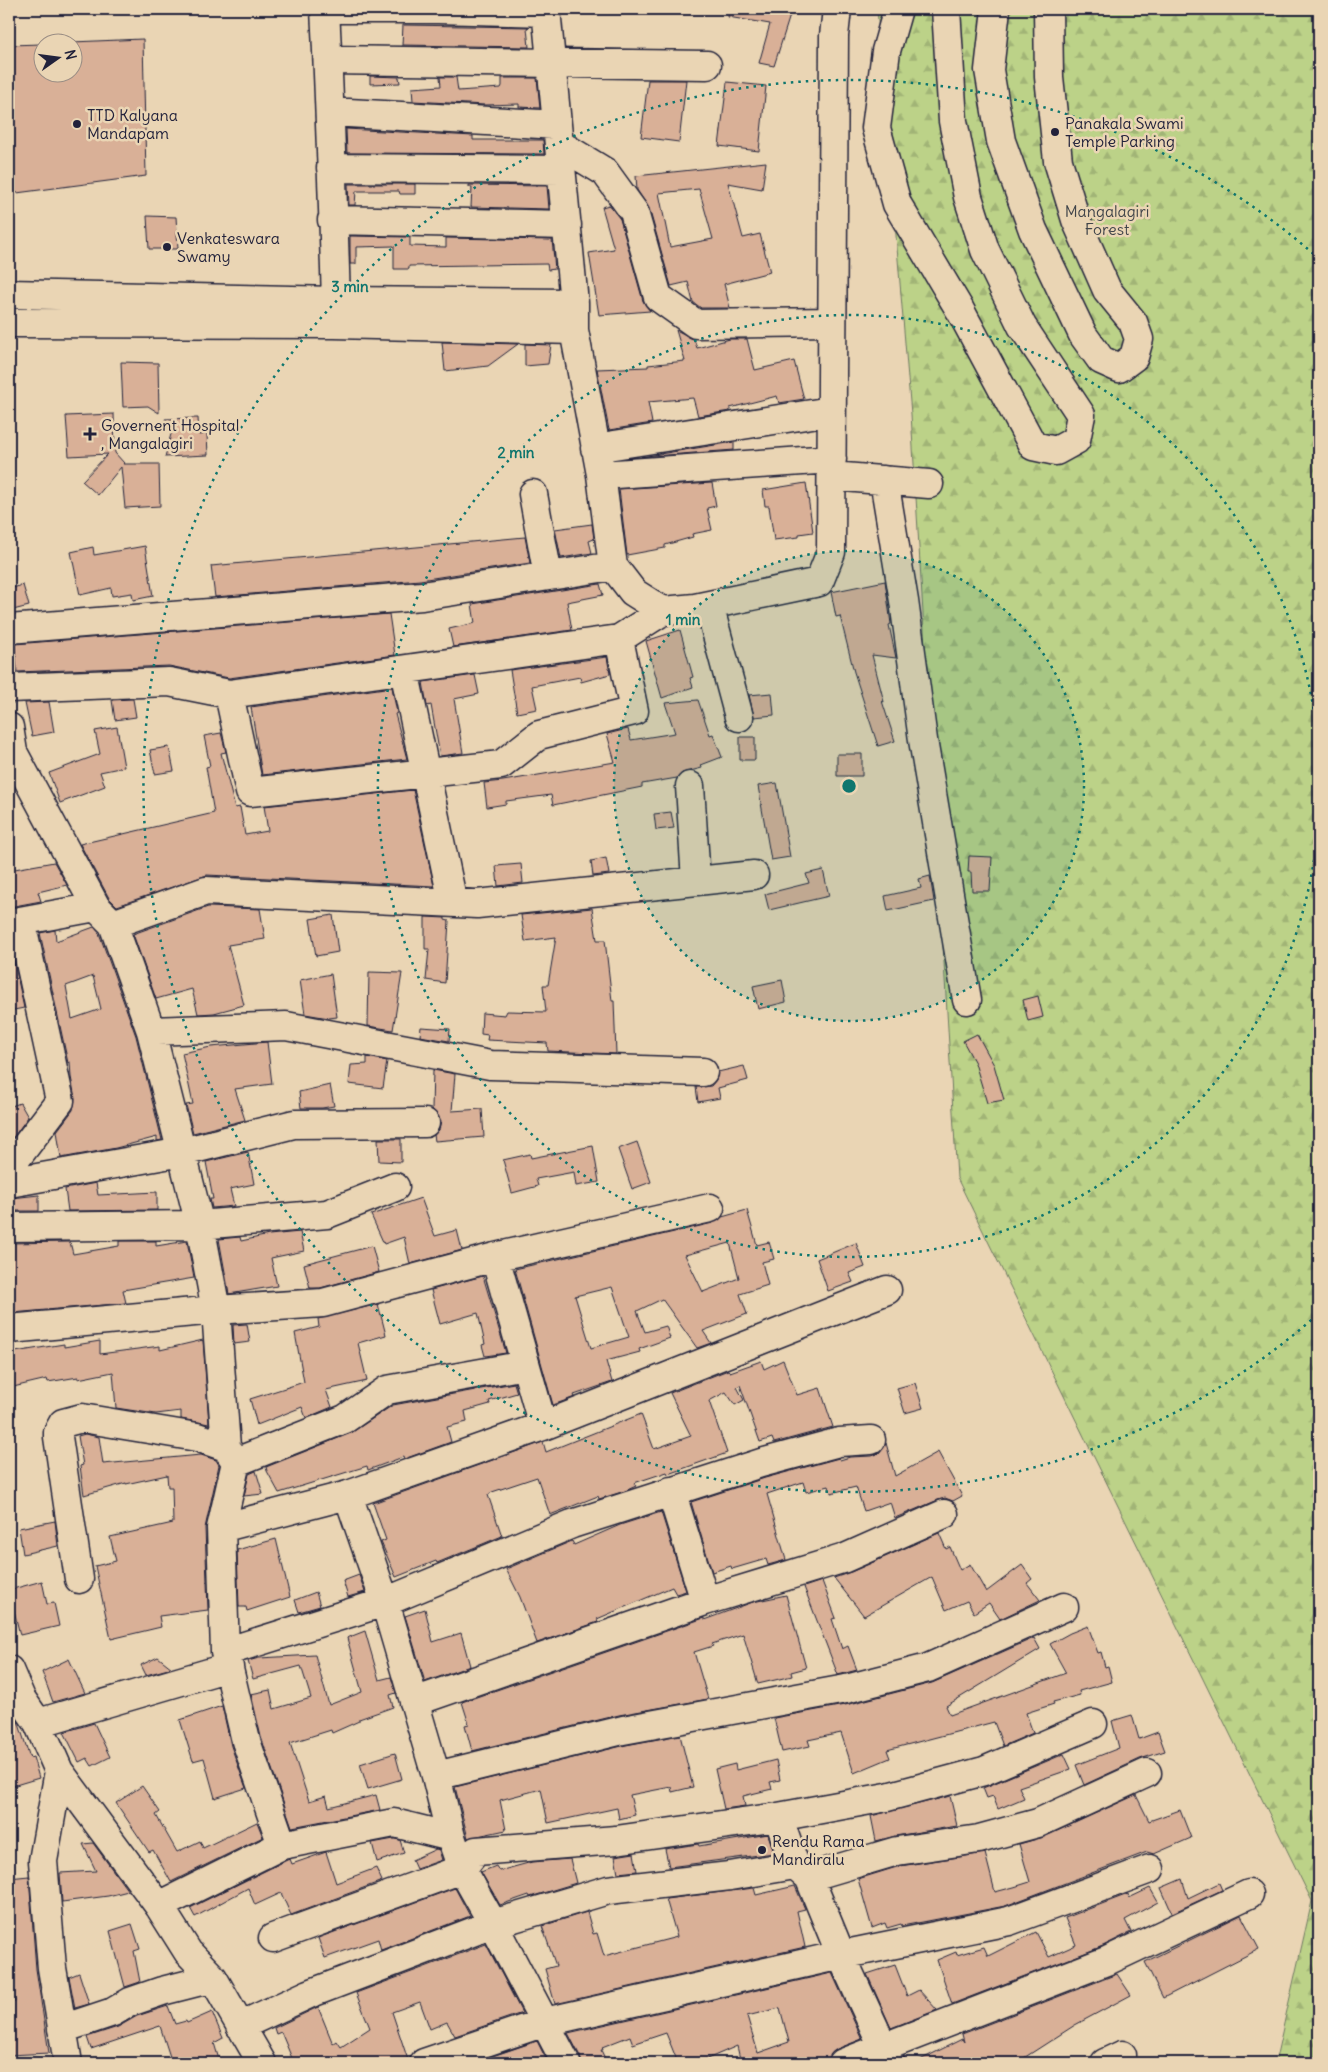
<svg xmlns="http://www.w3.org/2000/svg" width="1328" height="2072" font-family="Delius,sans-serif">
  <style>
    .forest { fill: url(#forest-firs); stroke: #6f7a62 }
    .building { fill: #d9b097; stroke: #22223b; fill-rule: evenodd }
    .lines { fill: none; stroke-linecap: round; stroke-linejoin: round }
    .minor-casing { stroke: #22223b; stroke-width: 31 }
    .minor { stroke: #ead5b4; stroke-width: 28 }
    .ring { fill: none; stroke: #0f766e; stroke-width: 2.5; stroke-dasharray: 2.5 5 }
    .poi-dot { fill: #22223b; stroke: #ead5b4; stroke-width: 2 }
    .labels { text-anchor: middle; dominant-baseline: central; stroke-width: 5; stroke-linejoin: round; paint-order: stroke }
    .poi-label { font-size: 16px; fill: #22223b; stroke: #ead5b4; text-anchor: start }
    .park-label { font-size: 16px; fill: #41454a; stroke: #ead5b4 }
    .centre { fill: #0f766e; stroke: #ead5b4; stroke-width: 2.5 }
    .ring-label { font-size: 15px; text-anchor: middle; font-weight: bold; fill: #0f766e; stroke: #ead5b4; stroke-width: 5; stroke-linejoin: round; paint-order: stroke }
  </style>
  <defs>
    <pattern id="forest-firs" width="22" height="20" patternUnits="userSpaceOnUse" patternTransform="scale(1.25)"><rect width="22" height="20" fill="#bcd288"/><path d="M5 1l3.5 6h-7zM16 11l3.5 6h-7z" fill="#a1b476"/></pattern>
  </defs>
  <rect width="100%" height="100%" fill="#ead5b4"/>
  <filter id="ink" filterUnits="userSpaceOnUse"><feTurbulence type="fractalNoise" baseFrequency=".02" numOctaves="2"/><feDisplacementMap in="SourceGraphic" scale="10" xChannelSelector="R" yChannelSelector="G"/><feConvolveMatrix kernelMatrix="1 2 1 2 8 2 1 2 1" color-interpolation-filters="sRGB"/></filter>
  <g filter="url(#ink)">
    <path class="forest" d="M877,9H1319V2063H1275L1312,1901L957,1178L911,414Z"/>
    <path class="building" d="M729,9H792L774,66L759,63L770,24L728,17Z
      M403,25L529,27L527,28L529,47L402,45Z
      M143,39L146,176L9,194V45L42,44V72H72V42Z
      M370,76L399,77L400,83L370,84Z
      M440,77H456L458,91L501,88L502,86V78H537L540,108L519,107V104L485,105L413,101L412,88L441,86Z
      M648,80H686L679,142L641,137Z
      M727,82L766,86L759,151L719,146Z
      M346,129L473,136V140H543L544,154L347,153Z
      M766,162L762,189L728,183L743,238L760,234L770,272L724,284L730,308H701L693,302L688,282L671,286L649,208L637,190L636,176ZM699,189L713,239L670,247L659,193Z
      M348,184H415V194H400L399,191H356L355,205H349Z
      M469,185L547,186L549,209L471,207L472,187H469Z
      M609,205L620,219L643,301L650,311L599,315L589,253L614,249L602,207Z
      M147,216L176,217L178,249H149Z
      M350,236L410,237V246L446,247V238L552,240L555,269L548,270L547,264L409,266V269H394V246L356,247V264H350Z
      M676,330L694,339L697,348L730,339H747L755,370L794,361L804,399L779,403L777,396L730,408V411L698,416L693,398L648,402L652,423L609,430L597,369L648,367V365L685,361Z
      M442,342L518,344L488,366L445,371Z
      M525,344L551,345L548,364L525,366Z
      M121,362L158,363L159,413L148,406L123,407Z
      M114,414L115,453L124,463L123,464H159L160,506L125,508L121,467L98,495L82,481L108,454L69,456L66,416Z
      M198,418L199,435L207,434L208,455L165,457L171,434L165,419Z
      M734,442V450L641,457Z
      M712,483L716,506L707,508L712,530L692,534L693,537L665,545V548L627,555L619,489Z
      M806,483L813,532L799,534V537L774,540L769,506H765L763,490Z
      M592,524L594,539L589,541L592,553L561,558L555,529Z
      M525,537L530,563L420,580L215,597L211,566Z
      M145,546L153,596L133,600L132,593L112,596L111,588L80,595L71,552L93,547L94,555Z
      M885,581L891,624L889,625L896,658L872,655L884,702L882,701L895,741L878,746L854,672L840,616L836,617L831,592Z
      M600,584L603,595L567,602L572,630L453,647L449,629L475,623L472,604Z
      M23,585L29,606L9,611V589Z
      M389,614L395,655L229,678L169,666L17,672L15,644Z
      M680,630L693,677L690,678L693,687L662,698L646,641Z
      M607,657L610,674L581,682L580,677L532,686L537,709L517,713L510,670Z
      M475,675L479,694L454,699L463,753L440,756L431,705L427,706L423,682Z
      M392,687L397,713L395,714L407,759L262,775L251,707Z
      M772,693L774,715L754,717L749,695Z
      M133,699L136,717L115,720L112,700Z
      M698,700L710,735L713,734L722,757L701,765L702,768L682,773L677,778L642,784V787L553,805L551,795L506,801V804L487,807L484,783L503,781L615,762L607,734L628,729L631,740L675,733L665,703Z
      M49,702L54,732L32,736L25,703Z
      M117,727L124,767L100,772L105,786L60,803L49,773L100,754L95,731Z
      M221,733L226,752L221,753L235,808L240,807L245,835L268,831L264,806L413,790L434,886L207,875L117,906L109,898L80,844L214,813L206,767L210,766L204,736Z
      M740,737H755V760H740Z
      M169,747L174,771L155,774L150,750Z
      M837,754H862V776H837Z
      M777,783L790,857L771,860L758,786Z
      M671,812L674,828L656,830L654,814Z
      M969,856L992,857L990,891H972L971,872H968Z
      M606,858L609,874L593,876L591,861Z
      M54,862L67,885L38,892L41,901L9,907V870Z
      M521,864L523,883L498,886L496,866Z
      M823,870L829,896L769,910L765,894L809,883L806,874Z
      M930,876L934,901L888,911L885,896L921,888L919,879Z
      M208,907L260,909L265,939L228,945L244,1005L214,1013L198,1014L192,989L156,999L133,934Z
      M592,908L597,940H605L612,1001H614L616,1054L548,1051L547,1043L487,1040L488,1035L481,1034L482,1013L505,1015L507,1011L546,1012L543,985H548L556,937L525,941L521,915Z
      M333,915L338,952L316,956L310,919Z
      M425,917L445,918V920L449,921L445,983L426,980L429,949H425Z
      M94,927L99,933L136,1036L162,1140L157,1141V1137L116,1148L61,1158L57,1131L73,1110L75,1098L71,1077L70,1062L68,1063L40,933L55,930L56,941ZM93,976L101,1009L72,1019L66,986Z
      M9,938L24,1008L9,1011Z
      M369,972L402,973L393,1030L368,1026Z
      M331,974L337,1017L329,1018L305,1014L300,980Z
      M782,980L786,1002L758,1009L753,986Z
      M1038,996L1043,1017L1028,1021L1023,1000Z
      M421,1027L450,1029L449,1041L420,1036Z
      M977,1034L994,1065L1004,1100L987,1103L975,1063L963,1041Z
      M267,1042L272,1084L235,1089L245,1120L193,1133L186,1105L193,1104L182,1053L211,1047Z
      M367,1057L387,1061L383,1088L349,1084L351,1065L367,1064Z
      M744,1066L748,1080L718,1088L720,1098L698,1102L696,1087L711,1086L716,1080L718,1072Z
      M433,1070L455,1074L452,1111L482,1109L484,1137L435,1141L434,1135L439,1130L441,1122L438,1115L432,1109Z
      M330,1085L334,1106L322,1108H301L299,1092Z
      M20,1103L28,1117L9,1143V1107Z
      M378,1139H401V1162L379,1161Z
      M637,1142L651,1182L632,1189L618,1149Z
      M593,1146L599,1182L576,1186L574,1172L536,1179L538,1186L512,1193L503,1160L530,1154L531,1158Z
      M248,1152L254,1184L230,1189L234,1206L212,1208L210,1199H213L206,1162Z
      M96,1183L98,1195L157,1192V1210L68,1211L65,1189Z
      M39,1195V1211H13L12,1198Z
      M421,1198L435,1236L457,1230L462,1250L410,1264L404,1237L384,1244L371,1215Z
      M747,1210L757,1245L769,1242L774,1259L762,1262L768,1285L740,1294L747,1314L703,1331L711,1343L697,1348L662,1299L637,1311L645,1332L666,1326L670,1338L639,1349L640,1352L606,1361L612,1382L574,1395L575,1397L553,1405L515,1269L713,1223L722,1217ZM730,1243L739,1278L703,1292L685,1255ZM612,1287L629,1337L591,1348L575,1296Z
      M300,1232L304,1251L271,1258L277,1286L229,1294L219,1239L240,1237L241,1241L269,1235Z
      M119,1241H156V1246L187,1241L194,1278L123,1290L126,1303L12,1313L9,1284V1243L70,1242L73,1254L119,1246Z
      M856,1243L865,1267L849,1273L853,1282L828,1291L817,1259Z
      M372,1246L379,1272L320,1288H310L304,1264Z
      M483,1276L506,1353L485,1356L482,1345L485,1344L478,1313L440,1324L431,1290Z
      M378,1304L386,1335L358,1343L367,1381L326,1390L332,1407L306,1418L302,1407L257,1425L250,1399L304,1382L295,1333L319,1327L318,1319Z
      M247,1324L250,1342L234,1344L233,1325Z
      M203,1340L209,1424L181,1419V1411L156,1414L116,1408L113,1372L78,1379V1377L48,1382L47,1379L9,1388V1353L64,1344V1347L100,1341V1354L160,1346V1350Z
      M783,1360L797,1395L820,1388L833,1427L774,1443L772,1438L760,1442L740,1385L737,1387L744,1400L735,1405L726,1392L709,1401L727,1453L668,1474L667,1472L634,1483L636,1486L625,1491L599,1499L598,1496L550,1515L537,1477L492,1492L488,1495L502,1536L437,1563L436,1561L396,1577L381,1542L386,1540L373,1503L543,1442L546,1452L641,1414L654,1449L691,1436L670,1393L728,1370L730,1372L761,1361L764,1369Z
      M514,1383L517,1393L489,1401L490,1404L465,1411L467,1422L447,1427L451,1442L404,1459L403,1457L368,1470L367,1466L279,1493L267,1471L266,1467L351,1433L393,1405Z
      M915,1383L923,1408L905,1413L897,1388Z
      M85,1434L99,1437L103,1464L201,1455L216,1460L219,1465L205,1528L208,1610L159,1616L161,1627L111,1639L95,1566L116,1561L110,1537L173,1523L172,1487H168L167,1475L126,1484V1483L84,1495L80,1466L83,1465L78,1436Z
      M886,1443L895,1476L938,1452L962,1496L953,1501L945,1498L938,1500L895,1518L890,1502L864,1511L856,1487L831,1493L829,1486L806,1492L803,1482L767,1494L786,1560L768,1565L766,1559L732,1569L731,1566L712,1572L691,1502L765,1478L839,1458L840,1460L850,1457L872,1456L880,1453Z
      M256,1471L263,1494L244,1496L249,1474Z
      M661,1512L686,1591L676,1594L672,1587L597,1619L598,1622L537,1643L520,1597L506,1569L572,1541L574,1545L620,1525Z
      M55,1521L58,1546L23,1554L19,1528Z
      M939,1533L946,1549L950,1547L960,1570L970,1564L986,1592L1022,1565L1032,1579L1027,1583L1040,1600L1000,1619L989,1603L974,1613L967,1601L946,1610L932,1577L864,1616L834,1578L851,1572Z
      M276,1539L290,1597L247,1611L246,1607H239L237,1550Z
      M359,1575L365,1592L348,1597L343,1581Z
      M42,1581L47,1604L54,1603L59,1626L20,1635L9,1590Z
      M822,1581L836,1618L832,1619L842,1649L848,1646L857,1670L838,1675L804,1587Z
      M316,1592L320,1606L299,1612L295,1600Z
      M786,1595L806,1668L791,1672L792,1676L758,1684L743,1634L712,1644L713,1646L694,1652L708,1699L619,1715L472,1751L465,1725L469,1724L462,1702L704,1618V1620L753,1602Z
      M425,1609L433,1642L461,1633L470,1666L425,1682L405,1616Z
      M1088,1626L1098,1653L1101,1652L1105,1667L1108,1666L1112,1682L1079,1691L1080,1695L1053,1702L1054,1704L1026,1713L1033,1733L1003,1746L994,1722L887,1750L890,1758L854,1773L841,1733L808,1740L810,1746L782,1752L774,1718L850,1704L932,1683L1034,1638L1040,1649L946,1706L950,1715L1066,1673L1050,1644L1070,1633Z
      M365,1631L379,1680L391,1677L396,1693L390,1695L393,1707L359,1719V1721L332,1733L331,1730L290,1743L309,1801L326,1796L329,1807L376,1795L380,1810L292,1827L261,1737L251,1694L270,1690L274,1709L311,1698L301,1666L253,1679L248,1661L259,1658L315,1655L329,1705L362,1692L347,1638Z
      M158,1657L172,1668L146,1675L141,1665Z
      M69,1659L85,1693L53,1702L42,1672Z
      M222,1706L231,1746L246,1788L215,1798L204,1758L193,1761L180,1720Z
      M9,1708L18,1721L30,1758L33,1757L39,1778L9,1787Z
      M1132,1715L1139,1739L1158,1732L1165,1751L1140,1759L1084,1785L1076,1765L1119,1748L1112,1721Z
      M94,1723L110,1757L92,1766L87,1758L79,1762L64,1732Z
      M680,1735L693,1787L672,1792L671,1787L630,1795L635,1815L619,1819L617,1808L548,1823L541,1789L500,1800L506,1830L468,1838L455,1787L626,1745Z
      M395,1753L402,1779L368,1789L360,1764Z
      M1064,1754L1071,1769L1019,1787L1024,1798L998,1809L993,1796L987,1798L983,1788Z
      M776,1760L780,1780L770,1782L772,1789L743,1796L745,1806L724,1809L715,1769L735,1764L736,1770Z
      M142,1786L160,1812L156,1815L177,1852L200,1841L203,1848L257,1822L263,1837L171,1882L153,1850L149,1852L116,1803Z
      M1136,1795L1149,1821L1180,1810L1191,1838L1154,1854L1147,1852L1005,1906L902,1926L901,1924L887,1928L885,1923L872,1928L858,1879L900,1866L985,1853L995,1892L1014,1887L1030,1882L1019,1844L1044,1837Z
      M950,1796L957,1826L895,1836L876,1841L871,1816Z
      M768,1834L774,1853L669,1867L665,1849L698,1844L699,1846Z
      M394,1839L400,1840L404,1853L377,1862L372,1843Z
      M93,1843L128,1891L108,1896L62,1902L60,1873L96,1871L83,1844Z
      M436,1849L439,1850L442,1860L416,1869L412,1860Z
      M326,1852L336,1883L376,1868L382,1881L291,1915L281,1893L255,1905L248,1888L195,1917L190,1908L287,1860L290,1859L292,1864Z
      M634,1853L637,1871L618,1873L615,1856Z
      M570,1859L576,1883L530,1897L529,1895L500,1905L481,1872L496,1866L499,1871L532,1862Z
      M29,1876L36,1969L49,2053L9,2055V2003L15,2002L9,1968V1878Z
      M1182,1879L1188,1898L1219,1883L1222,1890L1172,1913L1161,1888Z
      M795,1886L805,1909L797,1911L805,1947L555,2004L545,1969L556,1966L542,1926L587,1912L593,1934L597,1933L604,1956L677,1937L666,1899L754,1888L756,1895Z
      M455,1888L470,1916L381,1950L378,1939L325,1958L318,1938Z
      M1150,1888L1158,1902L1125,1920L1131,1932L1103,1946L952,2004L937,1960L956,1952L957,1955L984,1947L988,1956L1036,1932L1049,1957L1076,1945L1065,1918L1128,1894L1129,1898Z
      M1241,1915L1259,1949L1163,1998L1145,1962Z
      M132,1924L140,1949L134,1951L140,1982L125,1987L110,1931Z
      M486,1944L522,2013L455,2036L447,2022L430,2029L420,2002L392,2012L409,2063H294L281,2032L276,2034L274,2028L318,2007L333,2044L337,2041L341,2047L370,2028L356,1993Z
      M895,1965L907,1996L919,1990L937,2010L891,2028L867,1974Z
      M79,1973L89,2004L75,2008L69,1977Z
      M832,1973L862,2039L837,2049L831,2054L828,2063H735V2061L740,2059L737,2046L698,2063H678L666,2033L633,2044L630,2036L602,2047L603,2050H601L607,2063H582L580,2056L568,2033ZM780,2008L789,2042L758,2053L747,2016Z
      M1117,1974L1131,1995L1075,2025L1016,2063H914L962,2039L964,2042L962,2034Z
      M168,2006L175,2024L186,2021L187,2023L212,2012L223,2038L214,2043L220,2063H172L160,2026L91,2049L87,2037L118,2027L137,2016Z
      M537,2041L548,2063H472Z"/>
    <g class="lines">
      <g class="minor-casing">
        <path id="minor" d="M325,9C330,106 333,204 336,301
          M325,9H438L546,12
          M546,9L574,303V330L601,475L613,566L633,592L663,611L695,608L819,582L831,552L834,36L837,9
          M898,9L886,51L876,128L897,204L960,310L1033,446L1056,451L1076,440L1081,415L1022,326L985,250L968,197L953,121L946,9
          M996,9L989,70L1001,141L1033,230L1083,335L1101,360L1119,368L1134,357L1139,339L1133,322L1107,290L1076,220L1058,161L1049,77L1048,9
          M328,60L707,65
          M331,112L557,125
          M559,144L605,172L634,212L658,297L696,324L832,322
          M331,168L561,170
          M332,220L567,225
          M9,294L336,301L574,303
          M9,323L334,324L574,330
          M595,448L831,411
          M601,475L832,459
          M832,476L929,484
          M884,480L904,601L923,740L967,1000
          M533,494L548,576
          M709,605L739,717
          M9,629L422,596L613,566
          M404,670L453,903
          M9,688L169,682L229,694L619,639L663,611
          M229,694L250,792L501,765L539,735L634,711L619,639
          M9,727L13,752L96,907L113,924L151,1031L200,1225L216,1310L9,1329
          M690,786L696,881
          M9,923L96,907
          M113,924L206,891L477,904L754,875
          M151,1031L286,1026L490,1065L703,1072
          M9,1168L60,1101L21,921
          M9,1183L182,1152L294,1124L425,1123
          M9,1227L200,1225L327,1214L395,1187
          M495,1257L543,1426
          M236,1462L345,1419L387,1390L525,1365
          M671,1491L705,1601
          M348,1495L385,1602L436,1776L451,1837L462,1869L493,1924L566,2063
          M221,1528L348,1495L543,1426L887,1290
          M79,1579L58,1437V1432L63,1423L82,1418L197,1437L226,1447
          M225,1652L385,1602L572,1524L761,1463L839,1442L871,1440
          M9,1670L21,1698L38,1723L59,1771L159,1906L188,1952L213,1978L262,2063
          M414,1702L705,1601L845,1558L944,1514
          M38,1723L229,1667
          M59,1771L43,1861L52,1968L68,2063
          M436,1776L623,1730L846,1689L928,1668L1064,1607
          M778,1817L795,1865L809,1877L841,1955L890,2062
          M282,1845L246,1741L225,1652L221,1528L236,1462L226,1447L216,1310L323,1303L495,1257L710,1208
          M809,1877L897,1851L979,1839L1038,1823L1147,1773
          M159,1906L282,1845L394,1823L451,1837
          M273,1938L462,1869L476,1851L616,1840L778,1817L887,1797L984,1771L1093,1724
          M240,2026L309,1994L493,1924L608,1890L730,1876L795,1865
          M62,2029L113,2012L130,2002L162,1991L213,1978
          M424,2063L545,2022L841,1955L1009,1921L1150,1869
          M843,2063L1109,1960L1249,1894
          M1105,2063L1122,2055"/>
      </g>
      <use href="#minor" class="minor"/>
    </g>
  </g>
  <circle cx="849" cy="786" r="235" fill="#0f766e" fill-opacity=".12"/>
  <g class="ring">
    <circle cx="849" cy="786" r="235"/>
    <path d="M1319 815A471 471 0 1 1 1319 757"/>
    <path d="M1317 1315A706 706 0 1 1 1317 257"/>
  </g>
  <g class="poi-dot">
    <circle cx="77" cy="124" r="5"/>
    <circle cx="1055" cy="132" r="5"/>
    <circle cx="167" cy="247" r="5"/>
    <path d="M87.5 426.5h5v5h5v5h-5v5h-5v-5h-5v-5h5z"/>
    <circle cx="762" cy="1850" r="5"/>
  </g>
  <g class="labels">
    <g class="poi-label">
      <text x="87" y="115">TTD Kalyana<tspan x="87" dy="18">Mandapam</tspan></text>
      <text x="1065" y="123">Panakala Swami<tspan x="1065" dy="18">Temple Parking</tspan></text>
      <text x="177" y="238">Venkateswara<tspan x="177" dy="18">Swamy</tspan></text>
      <text x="101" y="425">Governent Hospital<tspan x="101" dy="18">, Mangalagiri</tspan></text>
      <text x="772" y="1841">Rendu Rama<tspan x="772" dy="18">Mandiralu</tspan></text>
    </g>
    <g class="park-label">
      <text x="1107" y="211">Mangalagiri<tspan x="1107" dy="18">Forest</tspan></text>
    </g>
  </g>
  <circle cx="849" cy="786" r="8" class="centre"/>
  <g class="ring-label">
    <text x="350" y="292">3 min</text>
    <text x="516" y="458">2 min</text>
    <text x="683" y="625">1 min</text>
  </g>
  <rect width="1328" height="2072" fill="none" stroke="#ead5b4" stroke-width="30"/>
  <rect x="15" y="15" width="1298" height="2042" fill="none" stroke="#22223b" stroke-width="2" filter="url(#ink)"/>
  <g transform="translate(58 58) rotate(76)"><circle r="24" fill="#ead5b4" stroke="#9a8d84"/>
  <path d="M0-4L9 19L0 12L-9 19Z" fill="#22223b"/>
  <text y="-8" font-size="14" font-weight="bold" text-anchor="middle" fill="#22223b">N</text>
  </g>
</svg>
